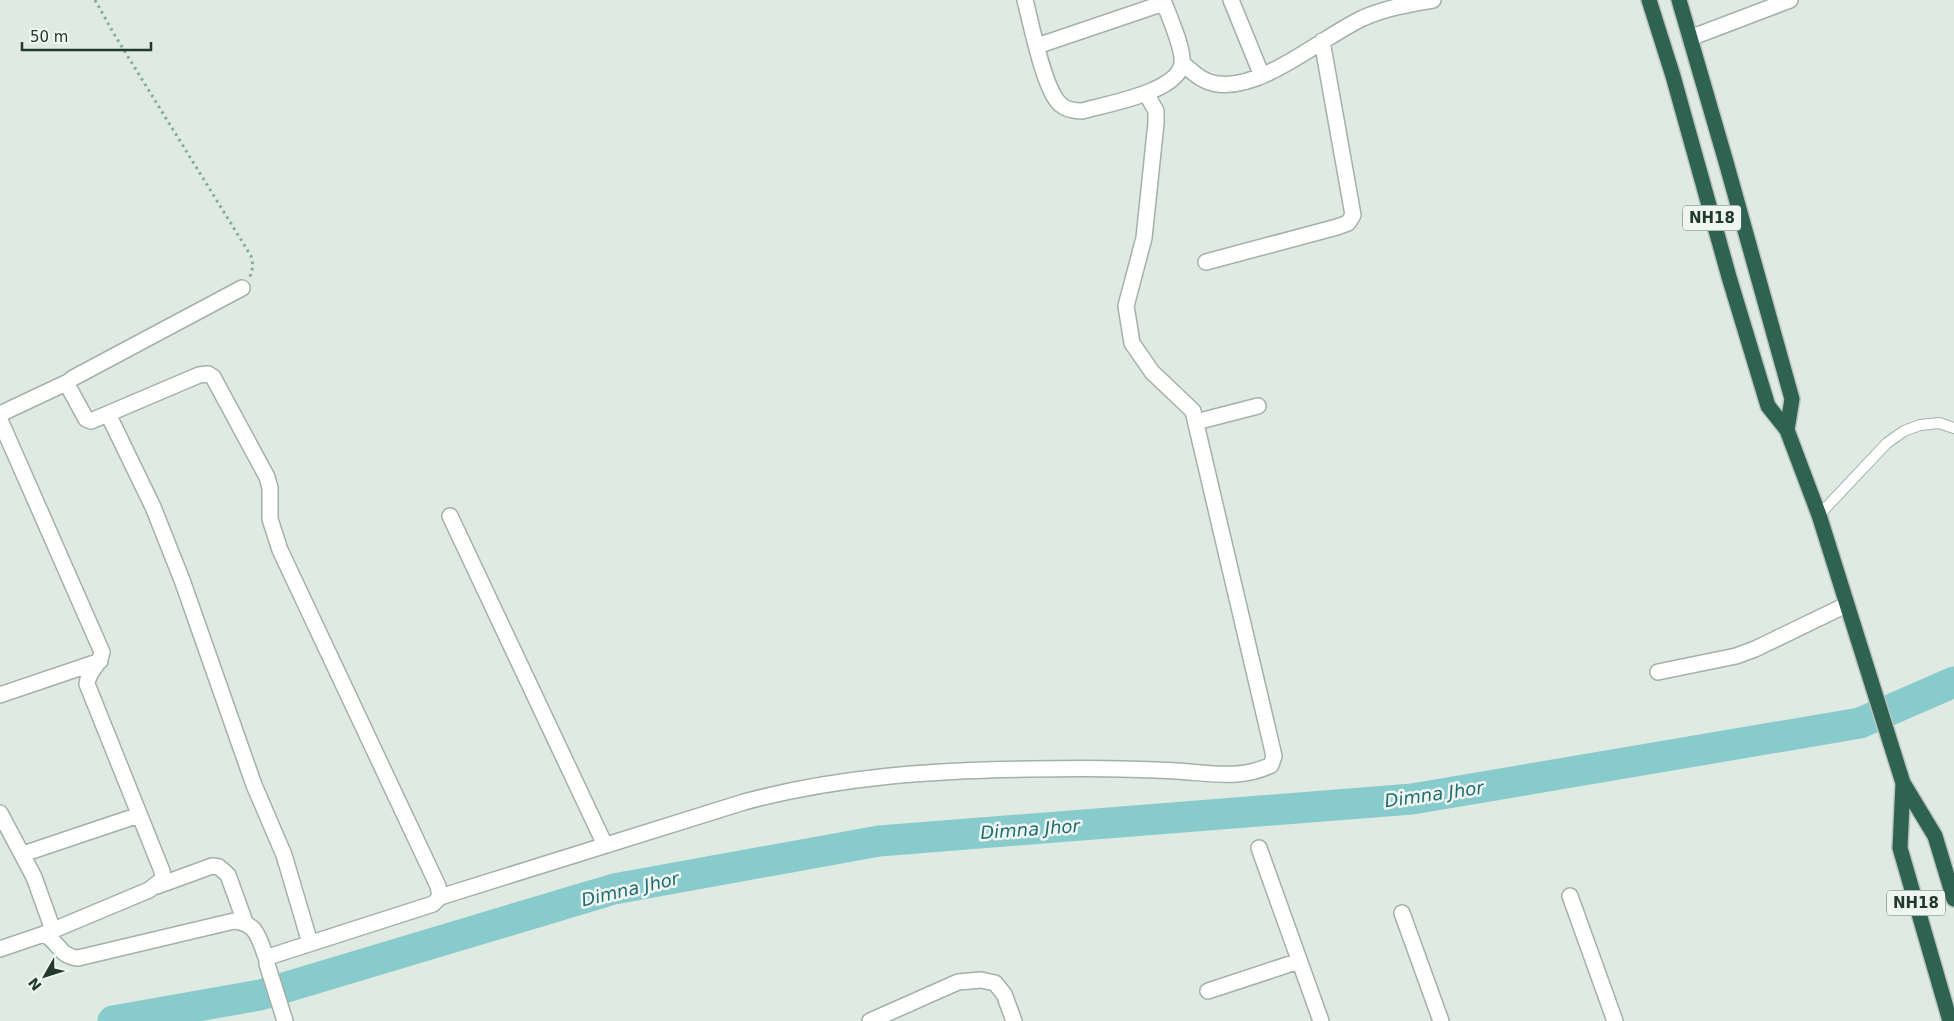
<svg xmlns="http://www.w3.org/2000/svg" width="1954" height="1021" font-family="'DejaVu Sans',sans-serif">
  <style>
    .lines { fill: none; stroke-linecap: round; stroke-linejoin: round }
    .river { stroke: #88cbcd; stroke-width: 31 }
    .lane-casing { stroke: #a2b1a9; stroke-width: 12 }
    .street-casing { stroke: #a2b1a9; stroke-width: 18 }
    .highway-casing { stroke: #bcc4c1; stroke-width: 18 }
    .path { stroke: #81ac99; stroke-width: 3; stroke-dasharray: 2.5 4; stroke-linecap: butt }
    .lane { stroke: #fff; stroke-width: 10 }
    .street { stroke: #fff; stroke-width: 15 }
    .highway { stroke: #2e6352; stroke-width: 15 }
    .labels { text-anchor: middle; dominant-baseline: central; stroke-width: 5; stroke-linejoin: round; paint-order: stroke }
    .shield { fill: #eff6f2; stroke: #5f726a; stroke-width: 1 }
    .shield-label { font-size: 15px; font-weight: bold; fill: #21392f }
    .water-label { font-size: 18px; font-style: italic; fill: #1e6e71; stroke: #eff6f2 }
  </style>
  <rect width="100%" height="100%" fill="#dfeae3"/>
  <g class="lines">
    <path class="river" d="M113,1021L260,995L614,889L879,841L1412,799L1860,723L1954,682"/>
    <g class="lane-casing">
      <path id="lane" d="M1819,515L1887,443L1904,431L1920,425L1939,423L1954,428"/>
    </g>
    <g class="street-casing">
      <path id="street" d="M1025,0C1031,23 1044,90 1060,104C1066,110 1074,111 1082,111C1106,104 1179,92 1182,63C1184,49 1168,14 1163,0
        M1231,0L1262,76
        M1690,38L1790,0
        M1037,46L1164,3
        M1182,63C1193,72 1203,83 1218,84C1263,90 1322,37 1363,18C1386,8 1409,4 1433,0
        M1206,262L1337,227L1348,223L1353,215L1322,41
        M242,288L73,378L68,382V386L86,419L91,421L199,375L208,374L213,377L267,477L270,488V519L280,550L438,886L440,897L433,904L268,957L267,964L285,1021
        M0,414L68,382
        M108,414L153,507L182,580L254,785L284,855L310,943
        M0,420L102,652C99,668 89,668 87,684L162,871L163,879L149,890L44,934
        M1196,422L1258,406
        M450,516L605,845
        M1658,672L1736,656L1755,649L1846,605
        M0,695L100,661
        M0,813L34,877L53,930
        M1259,848L1321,1021
        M23,854L139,815
        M157,886L212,866L219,867L228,875L245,922
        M1570,896L1615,1021
        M440,897L744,802C836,777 934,770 1030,769C1078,768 1128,768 1177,771C1208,773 1242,780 1271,765L1274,756L1193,411L1152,372L1132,343L1126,306L1144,238L1156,123V111L1146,93
        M1402,913L1441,1021
        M0,949L44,934C59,942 59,956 78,958L234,921C258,923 259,940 267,960
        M1208,991L1299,961
        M870,1021L958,982L981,980L995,983L1004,994L1014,1021"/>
    </g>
    <g class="highway-casing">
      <path id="highway" d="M1649,0L1673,76L1729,277L1768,406L1787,430L1819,515L1903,783L1935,836L1954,899
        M1679,0L1726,162L1792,399L1787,430
        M1903,783L1900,848L1950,1021"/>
    </g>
    <path class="path" d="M95,0L114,34L251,256L253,266L250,277"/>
    <use href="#lane" class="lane"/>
    <use href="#street" class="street"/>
    <use href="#highway" class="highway"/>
  </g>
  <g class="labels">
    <g class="shield">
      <rect x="1683" y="205.5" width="58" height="25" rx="4"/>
      <rect x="1887" y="890.5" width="58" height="25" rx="4"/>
    </g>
    <g class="shield-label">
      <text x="1712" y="218">NH18</text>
      <text x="1916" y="903">NH18</text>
    </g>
    <g class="water-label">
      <text transform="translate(1434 794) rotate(-8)">Dimna Jhor</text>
      <text transform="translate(1030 829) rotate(-4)">Dimna Jhor</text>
      <text transform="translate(630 889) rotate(-13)">Dimna Jhor</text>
    </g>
  </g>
  <g transform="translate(45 976) rotate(231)" stroke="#eff6f2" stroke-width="4" paint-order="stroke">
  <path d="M0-4L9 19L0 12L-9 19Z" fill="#21392f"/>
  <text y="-8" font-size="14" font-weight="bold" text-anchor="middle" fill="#21392f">N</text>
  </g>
  <path d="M22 42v8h129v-8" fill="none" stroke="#21392f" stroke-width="2.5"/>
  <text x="30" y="42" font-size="15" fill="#21392f" stroke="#eff6f2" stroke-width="4" paint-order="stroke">50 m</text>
</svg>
